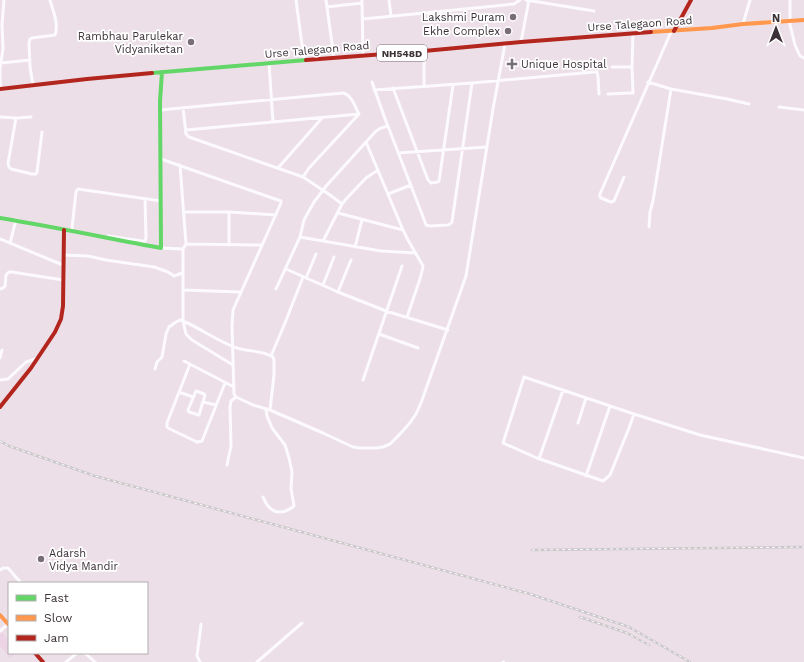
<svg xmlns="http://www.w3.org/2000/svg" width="804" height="662" font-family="'Work Sans',sans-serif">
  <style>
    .built { fill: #ecd4e4 }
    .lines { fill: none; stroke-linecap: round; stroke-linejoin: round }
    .street { stroke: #fcfafc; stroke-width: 3 }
    .fast { stroke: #63d668; stroke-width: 4 }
    .slow { stroke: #ff974d; stroke-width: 4 }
    .jam { stroke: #b3261e; stroke-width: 4 }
    .rail-casing { stroke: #ccc8ca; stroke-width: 2.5 }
    .rail { stroke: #fff; stroke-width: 1; stroke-dasharray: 3; stroke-linecap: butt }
    .poi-dot { fill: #796e75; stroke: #fff; stroke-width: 1.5 }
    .labels { text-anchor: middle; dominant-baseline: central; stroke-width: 3.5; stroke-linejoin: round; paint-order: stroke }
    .shield { fill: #fff; stroke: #766f73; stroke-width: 1 }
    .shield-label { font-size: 10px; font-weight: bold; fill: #3b3137 }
    .poi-label { font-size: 11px; fill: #3b3137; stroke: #fff; text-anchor: end }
    .street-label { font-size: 11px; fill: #3b3137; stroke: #fff }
  </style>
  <rect width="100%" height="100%" fill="#eddfe8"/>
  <path class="built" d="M2,632L9,640V653H17L10,658L0,646V634Z"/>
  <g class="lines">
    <path class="street" d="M296,0L304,60
      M326,0L334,58
      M362,0L363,55
      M389,0L391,16
      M526,0L594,11
      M790,0V25L795,45L800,56L804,58
      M327,7L362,3
      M363,19L514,4L520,0
      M743,24L750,0
      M521,42L529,0
      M424,51V86
      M1,63L30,60
      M269,63L273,122
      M632,67L633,34
      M0,79V69L3,49L2,25L4,0
      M0,80L1,89
      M372,82L384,116L425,222L426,225L430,226L448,225L450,224L452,222L472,83
      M648,82L671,89L727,99L749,104
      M33,85L30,67L29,43L30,39L32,38L55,35C59,24 53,11 50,0
      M393,88L428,180L431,183L438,182L439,181L453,85
      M374,90L472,83L594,72H597L598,77L599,94
      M608,94L630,93H633L632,67H612
      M779,107L804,110
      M183,108L186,134L189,137L303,177L330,195L342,204
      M160,110L212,105L343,93C352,95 355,107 359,114L309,168L303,177
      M0,117L16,118L31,117
      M16,118L8,163L9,167L11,169L32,174H36L37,172L42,132
      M186,130L359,114
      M366,142L403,230L408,240L423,266L422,271L420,279L407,317
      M398,153L487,147
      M161,159L275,199L281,201V203L233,310L232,326L234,394L236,397L253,405L270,410L323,433L353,447L360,448H376L383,447L390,444L398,436L409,424L416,414L421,403L466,276L493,109L505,44
      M180,165L186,244L183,249V321L186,334L192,340L233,365
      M278,168L322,118
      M624,177L614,201L611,202L601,198L600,197V194L671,32
      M388,194L411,185
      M184,212H229L276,215
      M229,212V245
      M338,213L403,230
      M649,227L650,212L653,201L671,89
      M73,231L72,228L76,192L77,190L78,189L161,201
      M108,236L142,241H145L146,238L145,199
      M300,237L381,251L416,253
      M0,239L63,265
      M323,241L342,204L347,198L366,178L378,170
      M10,243L16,220
      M186,244L261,245
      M355,247L362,220
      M161,248L183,249
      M63,255L88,256L106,260L154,267L168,272L174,276L182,273
      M286,269L338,292L386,311L448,330
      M306,278L316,254
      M323,285L334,257
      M0,289L3,288L5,286L6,275L9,272H12L63,280
      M276,289L300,237L304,220L314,202L327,185L376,131L381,128L388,126
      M183,290L241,292
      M338,292L351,260
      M379,334L418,348
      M271,356L285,323L303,277
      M0,358L2,350
      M184,361L234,387
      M190,364L167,423V427L170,429L197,442L202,441L225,383
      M155,369L157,362L162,357L166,334L169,327L176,322L180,320L183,321C202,329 218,342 237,348C249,352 263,350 273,357L274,360V375L270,410
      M0,380L8,379L26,362L36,359
      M363,380L402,266
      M196,391L204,394L205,395L199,415L189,412L188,410Z
      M179,392L193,397
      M203,402L216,405
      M634,414L629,428L610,475L603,481L537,458L503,443L524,377L634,414L700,435L804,458
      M578,423L586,398
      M539,459L563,390
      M227,465L231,446L230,407L231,401L236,397
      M586,476L610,406
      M263,497C265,501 266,505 270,508C277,515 287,512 294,506L291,489L292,472L289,458L285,445L272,428L267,416L266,409
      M0,570L3,568H8L21,583
      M0,631L8,624
      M85,653L95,662
      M66,662L77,653
      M200,662L197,656L200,633L201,624
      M257,662L302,623
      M503,662H504"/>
    <path class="fast" d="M152,73L306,60
      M0,218C54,227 107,238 161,248L160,101L162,72"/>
    <path class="slow" d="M651,32L712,28L743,24L804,20
      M0,615L9,625"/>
    <path class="jam" d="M674,31L691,0
      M306,60L424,51L521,42L651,32
      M0,89L87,79L152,73
      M0,407L31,368L55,332L61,319L63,306L64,230
      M35,653L43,662"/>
    <g class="rail-casing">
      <path id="rail" d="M0,441L9,446L95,476L530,594L629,627L690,662
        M532,550L804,547
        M580,617L627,633L649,645"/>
    </g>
    <use href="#rail" class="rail"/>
  </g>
  <g class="poi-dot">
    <circle cx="513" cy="17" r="4"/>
    <circle cx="508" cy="31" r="4"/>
    <circle cx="191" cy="42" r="4"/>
    <path d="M510 58h4v4h4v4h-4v4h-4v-4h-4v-4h4z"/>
    <circle cx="41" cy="559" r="4"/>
  </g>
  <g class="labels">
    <rect class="shield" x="377" y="45" width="50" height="16" rx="3"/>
    <g class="shield-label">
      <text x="402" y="53">NH548D</text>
    </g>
    <g class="poi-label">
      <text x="505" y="17">Lakshmi Puram</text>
      <text x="500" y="31">Ekhe Complex</text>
      <text x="183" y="36">Rambhau Parulekar<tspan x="183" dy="13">Vidyaniketan</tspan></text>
      <text x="521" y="64" text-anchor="start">Unique Hospital</text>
      <text x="49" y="553" text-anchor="start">Adarsh<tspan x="49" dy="13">Vidya Mandir</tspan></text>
    </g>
    <g class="street-label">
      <text transform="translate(640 24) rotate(-4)">Urse Talegaon Road</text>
      <text transform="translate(317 50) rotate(-5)">Urse Talegaon Road</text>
    </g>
  </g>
  <rect x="8" y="582" width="140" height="72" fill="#ffffff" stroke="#b1adaf"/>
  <rect x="16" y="595" width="20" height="6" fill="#63d668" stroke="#b1adaf"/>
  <text x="44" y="602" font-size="12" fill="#3b3137">Fast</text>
  <rect x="16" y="615" width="20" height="6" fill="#ff974d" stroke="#b1adaf"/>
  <text x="44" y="622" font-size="12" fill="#3b3137">Slow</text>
  <rect x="16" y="635" width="20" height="6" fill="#b3261e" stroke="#b1adaf"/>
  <text x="44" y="642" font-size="12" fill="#3b3137">Jam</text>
  <g transform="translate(776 28)" stroke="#ffffff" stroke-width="3" paint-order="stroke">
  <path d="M0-3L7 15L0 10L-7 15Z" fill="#3b3137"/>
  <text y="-6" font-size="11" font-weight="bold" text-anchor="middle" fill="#3b3137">N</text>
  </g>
</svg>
